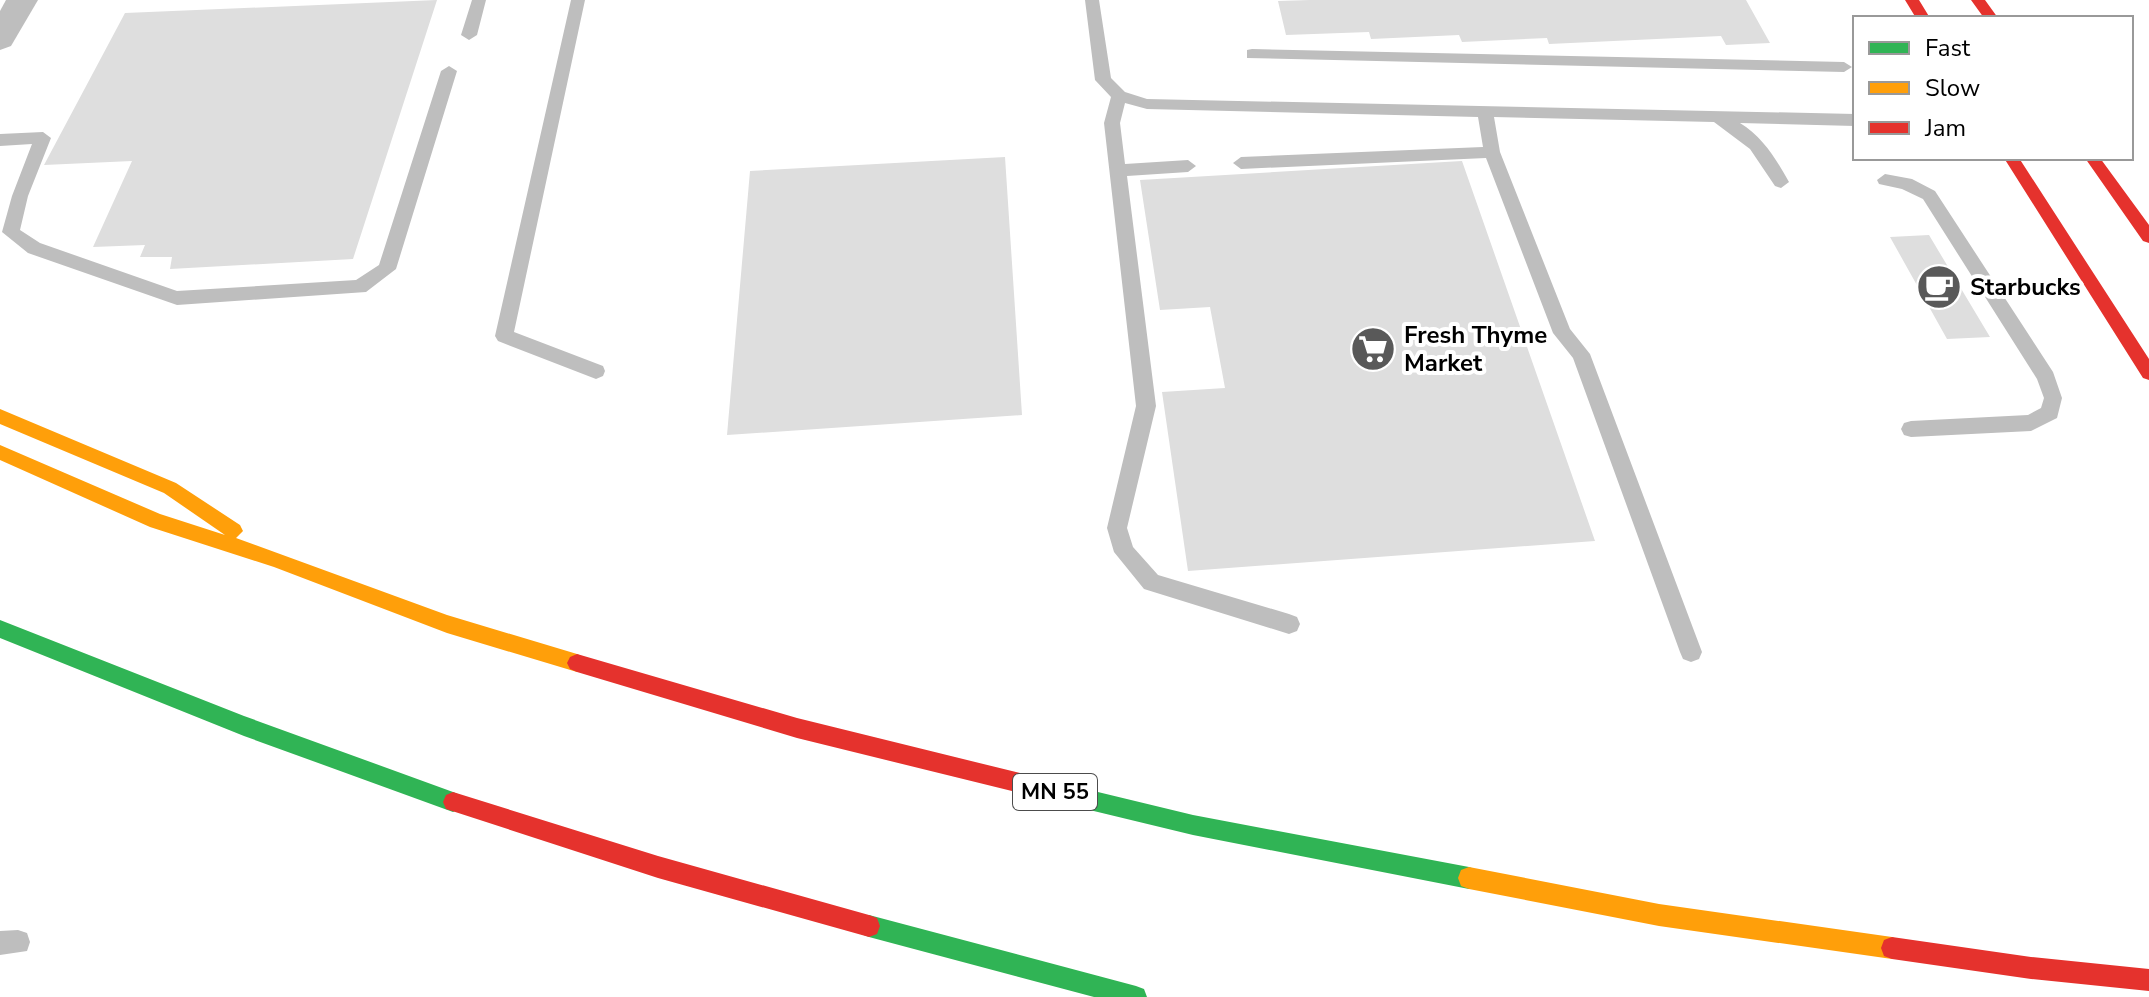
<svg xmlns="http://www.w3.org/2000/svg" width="2149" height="997" font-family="'Nunito Sans',sans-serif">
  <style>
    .building { fill: #dedede }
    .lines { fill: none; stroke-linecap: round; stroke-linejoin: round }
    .lane { fill: #bebebe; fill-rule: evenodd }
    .street { fill: #bebebe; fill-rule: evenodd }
    .fast { fill: #30b455; fill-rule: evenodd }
    .slow { fill: #ff9f0a; fill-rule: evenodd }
    .jam { fill: #e5322d; fill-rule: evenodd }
    .labels { text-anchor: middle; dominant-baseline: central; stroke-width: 8; stroke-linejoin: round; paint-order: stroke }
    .shield { fill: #fff; stroke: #4c4c4c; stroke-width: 2 }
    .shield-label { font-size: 22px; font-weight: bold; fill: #000 }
    .poi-label { font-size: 24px; font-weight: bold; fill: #000; stroke: #fff; text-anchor: start }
  </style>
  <rect width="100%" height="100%" fill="#fff"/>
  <path class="building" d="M437,0L353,259L170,269L172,257H140L145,245L93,247L132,161L44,165L125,13Z
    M1310,0H1746L1770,43L1726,45L1721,36L1549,44L1547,38L1462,42L1459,35L1371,39L1369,32L1286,35L1278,1Z
    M1005,157L1022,415L727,435L750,171Z
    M1462,161L1595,541L1188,571L1162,392L1225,388L1210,307L1160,310L1140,180Z
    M1929,235L1990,337L1947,339L1890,237Z"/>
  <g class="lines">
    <path class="lane" d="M472,0H486L477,35L469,40L461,35Z
      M571,0H585L514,332L603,366L605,371L603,376L596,379L498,341L495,336Z
      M1085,0H1099L1111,78L1125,92L1147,99L1855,114V126L1740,123C1763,137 1776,159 1789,182L1781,188L1775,186L1750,149L1714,122L1494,117L1500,152L1570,329L1590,354L1702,652L1699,659L1691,662L1683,659L1680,652L1573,358L1553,333L1486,158L1241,169L1233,163L1241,157L1483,147L1478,117L1147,109L1125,103L1120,123L1125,164L1188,160L1196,166L1188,172L1127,176L1156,406L1127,528L1133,547L1158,575L1289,614L1297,617L1300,624L1297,631L1289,634L1144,589L1114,552L1107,528L1136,406L1104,123L1111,97L1095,80Z
      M1252,49L1844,62L1852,67L1844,72L1247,58V50Z
      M449,66L457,71L396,269L366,292L177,305L28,253L2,232L12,196L32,144L0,146V134L43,132L51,138L28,196L20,230L40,243L177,291L356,280L379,265L441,71Z
      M1885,174L1912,179L1935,191L2053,372L2062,398L2057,418L2031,431L1911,437L1904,435L1901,429L1904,423L1911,421L2028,415L2041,408L2044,398L2037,379L1923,199L1902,189L1879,184L1877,180Z
      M18,930L27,933L30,942L27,951L0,955V931Z"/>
    <path class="street" d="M6,0H38L11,46L0,50V11Z"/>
    <path class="fast" d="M0,620L244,716L453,792L460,795L463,802L460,809L453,812L244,736L0,638Z
      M1040,778L1193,815L1469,867L1477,870L1480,878L1477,886L1469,889L1193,835L1040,798L1033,795L1030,788L1033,781Z
      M869,915L1136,986L1144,989L1147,997H1094L869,937L861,934L858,926L861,918Z"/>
    <path class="slow" d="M0,409L176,483L240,525L243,531L236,538L447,615L577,654L584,657L587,663L584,669L577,672L447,633L274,567L150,527L0,460V445L160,514L225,535L164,493L0,424Z
      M1469,867L1659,904L1892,937L1900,940L1903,948L1900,956L1892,959L1659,926L1469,889L1461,886L1458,878L1461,870Z"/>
    <path class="jam" d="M1905,0H1919L1930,18H1916Z
      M1971,0H1985L1998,18H1984Z
      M2004,158H2019L2149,359V380L2143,378Z
      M2085,158H2100L2149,225V243L2143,241Z
      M577,654L797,718L1040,778L1047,781L1050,788L1047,795L1040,798L797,738L577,672L570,669L567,663L570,657Z
      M453,792L658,856L869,915L877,918L880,926L877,934L869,937L658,878L446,809L443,802L446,795Z
      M1892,937L2031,957L2149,969V991L2031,979L1892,959L1884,956L1881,948L1884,940Z"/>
  </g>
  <defs>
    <g id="cafe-disc" transform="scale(2.3)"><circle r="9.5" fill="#595959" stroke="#fff"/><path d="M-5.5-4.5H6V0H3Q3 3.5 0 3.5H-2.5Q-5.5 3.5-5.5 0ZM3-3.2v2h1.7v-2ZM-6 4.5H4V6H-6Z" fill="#fff"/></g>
    <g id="supermarket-disc" transform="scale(2.3)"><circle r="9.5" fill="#595959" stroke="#fff"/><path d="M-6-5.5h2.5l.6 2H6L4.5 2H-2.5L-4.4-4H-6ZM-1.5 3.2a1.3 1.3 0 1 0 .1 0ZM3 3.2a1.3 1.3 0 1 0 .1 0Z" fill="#fff"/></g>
  </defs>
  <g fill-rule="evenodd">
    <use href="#cafe-disc" x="1939" y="287"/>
    <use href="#supermarket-disc" x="1373" y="349"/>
  </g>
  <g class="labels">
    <rect class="shield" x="1013" y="774" width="84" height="36" rx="6"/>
    <g class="shield-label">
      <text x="1055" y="792">MN 55</text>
    </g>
    <g class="poi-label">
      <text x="1970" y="287">Starbucks</text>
      <text x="1404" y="335">Fresh Thyme<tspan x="1404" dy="28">Market</tspan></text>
    </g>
  </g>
  <rect x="1853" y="16" width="280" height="144" fill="#ffffff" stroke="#999999" stroke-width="2"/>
  <rect x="1869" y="42" width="40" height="12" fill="#30b455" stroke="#999999" stroke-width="2"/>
  <text x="1925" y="56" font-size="24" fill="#000000">Fast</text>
  <rect x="1869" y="82" width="40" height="12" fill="#ff9f0a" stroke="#999999" stroke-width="2"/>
  <text x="1925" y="96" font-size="24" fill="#000000">Slow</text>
  <rect x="1869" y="122" width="40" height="12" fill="#e5322d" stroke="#999999" stroke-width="2"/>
  <text x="1925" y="136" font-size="24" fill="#000000">Jam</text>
</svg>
